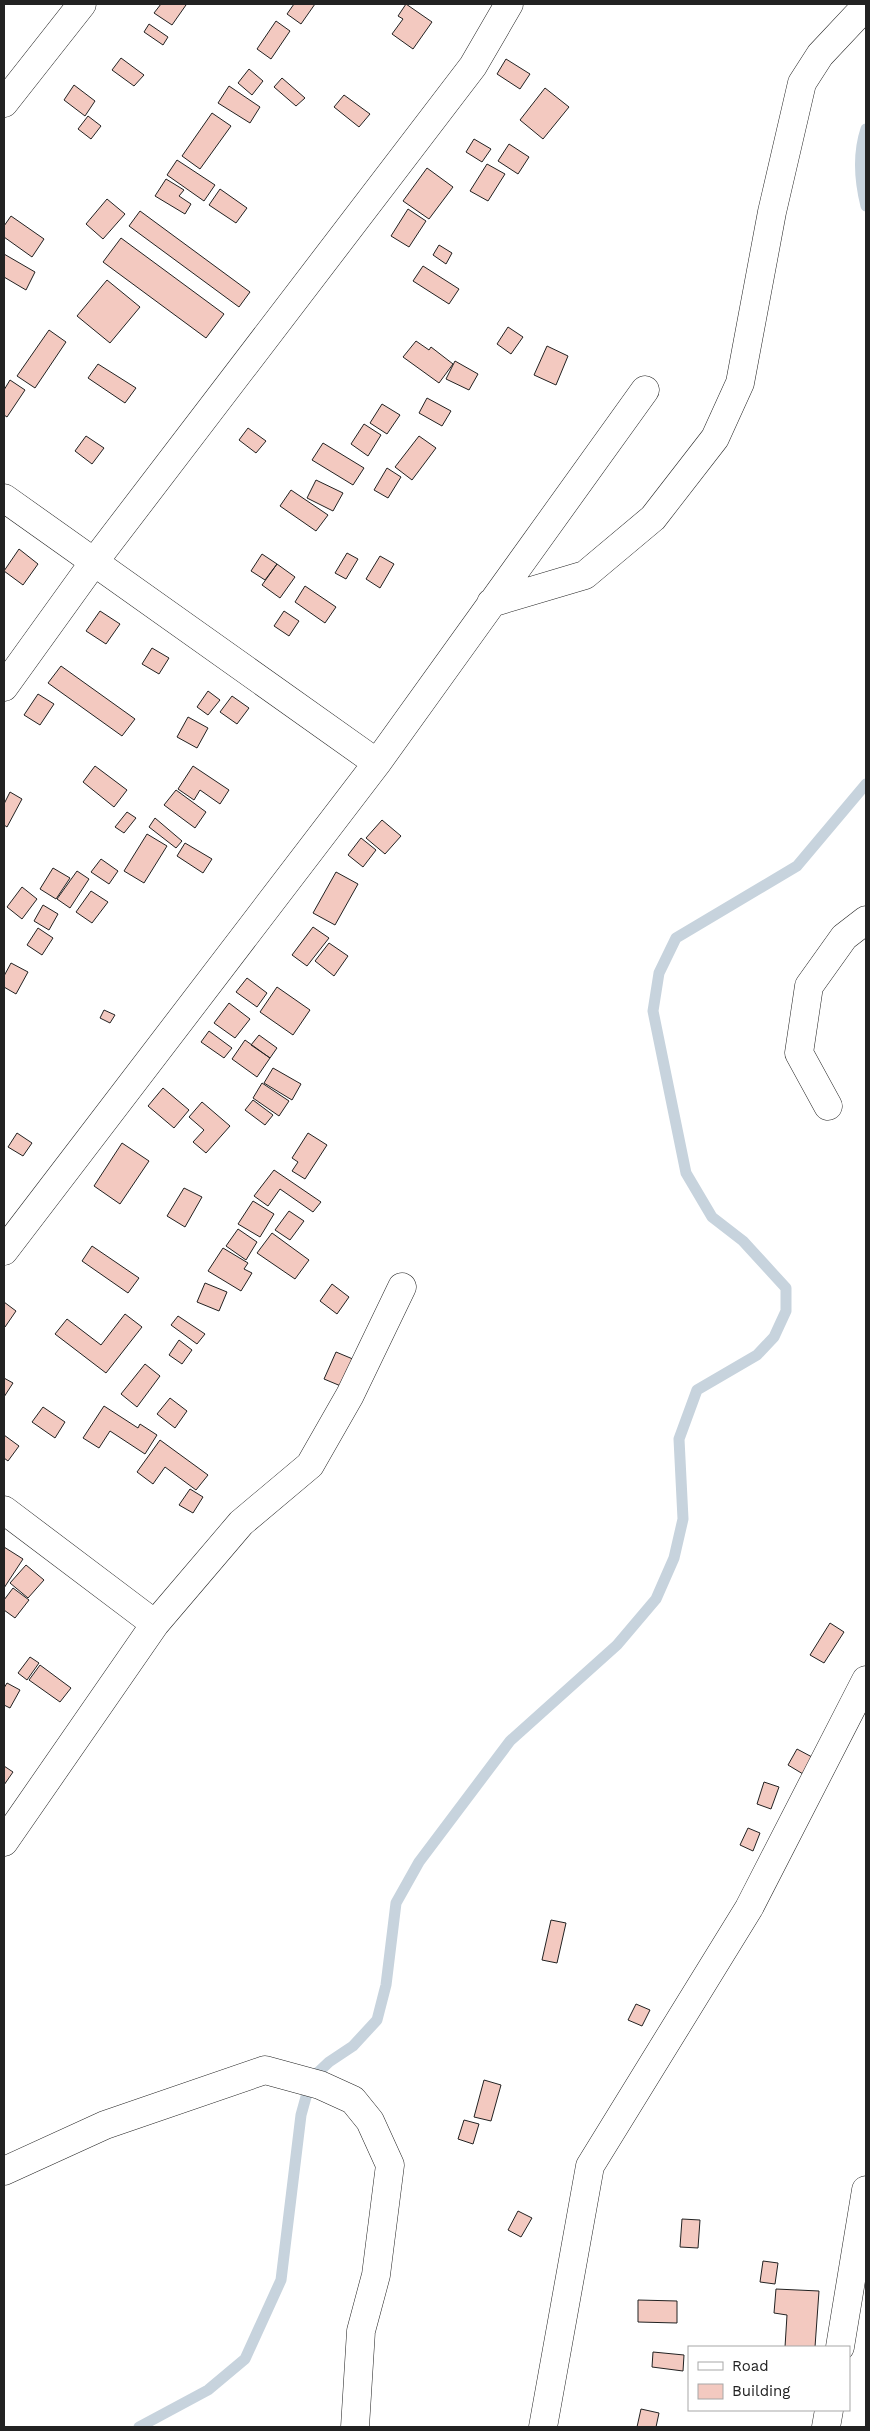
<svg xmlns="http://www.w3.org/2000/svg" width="870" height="2431" font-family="'Work Sans',sans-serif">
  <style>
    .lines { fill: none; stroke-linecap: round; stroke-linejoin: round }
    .stream { stroke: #c7d3dd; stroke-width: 11 }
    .building { fill: #f3c9c0; stroke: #222 }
    .minor-casing { stroke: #222; stroke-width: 29 }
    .minor { stroke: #fff; stroke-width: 28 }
  </style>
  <rect width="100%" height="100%" fill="#fff"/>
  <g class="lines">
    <path class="stream" d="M866,129C858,153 860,182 866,206
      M139,2427L208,2390L245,2359L281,2280L301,2115L311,2079L329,2062L353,2046L377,2020L386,1985L396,1903L419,1862L510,1741L617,1645L656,1599L674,1558L683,1519L679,1439L697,1390L757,1355L774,1337L786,1311V1288L743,1241L712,1217L686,1173L653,1011L659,973L676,938L797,866L866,784"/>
  </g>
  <path class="building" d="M161,4H184L186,5L172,25L154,13Z
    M294,4H315L301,24L287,14Z
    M406,4L432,22L413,49L392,34L403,19L398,16Z
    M276,21L290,31L271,59L257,49Z
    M149,24L168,37L163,45L144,32Z
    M121,58L144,75L134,86L112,70Z
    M506,59L530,74L520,89L497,74Z
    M249,69L263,81L252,95L238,83Z
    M282,78L305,98L296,106L274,87Z
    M74,85L95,101L85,116L64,100Z
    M229,86L260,107L250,123L218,103Z
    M545,88L569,107L543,139L520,120Z
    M344,95L370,114L359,127L334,107Z
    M212,113L231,126L200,169L182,156Z
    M88,116L101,126L91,139L78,129Z
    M474,139L491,149L482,162L466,152Z
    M509,144L529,157L518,174L498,161Z
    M177,160L215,185L204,201L167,175Z
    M487,164L505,174L488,201L470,191Z
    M427,168L453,187L429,219L403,201Z
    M166,179L184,190L179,196L191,204L185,214L155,196Z
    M220,189L247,208L236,223L209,205Z
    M107,199L125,214L103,239L86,224Z
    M408,209L426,221L409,247L391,236Z
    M140,211L250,292L239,307L129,226Z
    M11,216L44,239L32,257L4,237V226Z
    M121,238L224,314L206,338L103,262Z
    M439,245L452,253L446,264L433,255Z
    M4,254L35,272L26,290L4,277Z
    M423,266L459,289L449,304L413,281Z
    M107,280L140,307L110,343L77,316Z
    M508,327L523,337L511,354L497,344Z
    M49,330L66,342L35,388L17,376Z
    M416,341L429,350L431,347L453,364L439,383L403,357Z
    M547,346L568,356L556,385L534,375Z
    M455,361L478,374L469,390L446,379Z
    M98,364L136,388L125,403L88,378Z
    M10,380L25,390L7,417L4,415V390Z
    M427,398L451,411L442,426L419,413Z
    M382,404L400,415L387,434L370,423Z
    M364,424L381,435L368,456L351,444Z
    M248,428L266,441L256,453L239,440Z
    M86,436L104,448L92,464L75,451Z
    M419,436L436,448L412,480L395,467Z
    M323,443L364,468L353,485L312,460Z
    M387,468L401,477L388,498L374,490Z
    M316,480L343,493L333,511L307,498Z
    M291,490L328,515L316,531L280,506Z
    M19,549L38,564L23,585L4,571Z
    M347,553L358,559L346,579L335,573Z
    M262,554L277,564L265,580L251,571Z
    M380,556L394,564L380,588L366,579Z
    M277,564L295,577L280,598L262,585Z
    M305,586L336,607L325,623L295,602Z
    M100,611L120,624L106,644L86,631Z
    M284,611L299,621L289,636L274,626Z
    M152,648L169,658L159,674L142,664Z
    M61,666L135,719L122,736L48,683Z
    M208,691L220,700L208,715L197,707Z
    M38,694L54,704L40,725L24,715Z
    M232,696L249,708L237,724L220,712Z
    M188,717L208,728L197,748L177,737Z
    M95,766L127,790L114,807L83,782Z
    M193,766L229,790L220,804L200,790L194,800L178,789Z
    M176,790L206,812L195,828L164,805Z
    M10,792L22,799L7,827L4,825V804Z
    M127,812L136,818L124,833L115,827Z
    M155,818L182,841L176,848L149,827Z
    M382,820L401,836L385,854L366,838Z
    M147,834L167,846L144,883L124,871Z
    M361,838L376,850L363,867L348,855Z
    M185,843L212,859L203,873L177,856Z
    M101,859L118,871L109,884L91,872Z
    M53,868L70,878L56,899L40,889Z
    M77,871L89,879L70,908L57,899Z
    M336,872L358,884L335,925L313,913Z
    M22,887L37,899L22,919L7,907Z
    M91,891L108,902L92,923L76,912Z
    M43,905L58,914L49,930L34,921Z
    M313,927L329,938L307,966L292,955Z
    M38,928L53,938L42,955L27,945Z
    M329,943L348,956L334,976L315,961Z
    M11,963L28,972L16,994L4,987V976Z
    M247,978L267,993L257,1007L236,992Z
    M277,987L310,1010L293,1035L260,1012Z
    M229,1003L250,1019L235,1038L214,1023Z
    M104,1010L115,1015L110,1023L100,1018Z
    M209,1031L232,1048L224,1058L201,1042Z
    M259,1035L277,1048L270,1058L251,1045Z
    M245,1040L270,1058L257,1077L232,1059Z
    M273,1068L301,1084L292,1100L264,1083Z
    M262,1083L289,1101L279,1116L253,1098Z
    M163,1088L189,1110L174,1128L148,1106Z
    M253,1100L273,1115L265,1125L245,1110Z
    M202,1102L230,1126L206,1153L193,1142L204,1130L189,1117Z
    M17,1133L32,1143L23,1156L8,1147Z
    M308,1133L327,1145L305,1179L292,1171L298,1162L292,1158Z
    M122,1143L149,1161L120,1204L94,1186Z
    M274,1170L321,1202L313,1212L280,1189L268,1206L254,1196Z
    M184,1188L202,1197L185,1227L167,1216Z
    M253,1201L274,1214L260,1237L238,1224Z
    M289,1211L304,1221L290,1240L275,1230Z
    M238,1229L257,1242L246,1260L226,1246Z
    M272,1233L309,1260L295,1279L257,1253Z
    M92,1246L139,1278L128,1293L82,1261Z
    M223,1248L248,1263L244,1269L252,1273L241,1291L208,1271Z
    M205,1283L227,1292L219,1311L197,1302Z
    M332,1284L349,1297L337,1314L320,1301Z
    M4,1302L16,1311L5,1327L4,1326Z
    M125,1314L142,1327L106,1373L55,1334L67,1319L101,1345Z
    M178,1316L205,1334L197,1344L171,1325Z
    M179,1340L192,1350L182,1364L169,1355Z
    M336,1352L360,1362L348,1389L324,1379Z
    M145,1364L160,1376L137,1407L121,1394Z
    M4,1378L13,1383L4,1397Z
    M170,1398L187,1411L175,1428L157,1414Z
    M104,1406L138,1428L140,1424L157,1435L145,1454L110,1431L99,1448L83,1438Z
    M43,1407L65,1422L55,1438L32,1422Z
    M4,1435L19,1446L8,1461L4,1458Z
    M160,1440L208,1475L196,1490L165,1467L153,1484L137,1472Z
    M190,1489L203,1497L193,1513L179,1505Z
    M4,1547L23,1559L4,1588Z
    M26,1565L44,1580L28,1598L10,1583Z
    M13,1588L29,1600L15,1618L4,1610V1600Z
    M830,1623L844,1632L824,1663L810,1655Z
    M30,1657L39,1663L27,1680L18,1673Z
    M40,1665L71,1688L60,1702L29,1680Z
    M7,1683L20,1690L10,1708L4,1705V1688Z
    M797,1749L812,1757L803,1774L788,1765Z
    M4,1766L13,1772L4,1785Z
    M764,1782L779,1787L771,1809L757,1804Z
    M748,1828L760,1833L753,1851L740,1845Z
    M551,1920L566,1923L557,1963L542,1960Z
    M636,2004L650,2010L642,2026L628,2020Z
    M484,2080L501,2085L491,2121L474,2117Z
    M464,2120L479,2124L473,2144L458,2139Z
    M518,2211L532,2218L521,2237L508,2230Z
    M682,2219L700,2220L698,2248L680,2247Z
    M763,2261L778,2263L775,2284L760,2282Z
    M776,2289L819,2291L815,2347H785L787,2315L774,2313Z
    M638,2300L677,2301V2323L638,2322Z
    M653,2352L684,2355L683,2371L652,2367Z
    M641,2409L659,2413L656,2427H637Z"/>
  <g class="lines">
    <g class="minor-casing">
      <path id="minor" d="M4,103L82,4
        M4,498L377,763
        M491,603L585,575L653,518L715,438L740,383L772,212L802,83L820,55L866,6
        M4,687L94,562L473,66L509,4
        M828,1106L799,1053L809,986L844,937L866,920
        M4,1251L377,763L645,390
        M4,1510L155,1624
        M4,1842L155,1624L241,1523L310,1465L350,1395L402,1287
        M4,2171L105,2125L265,2070L320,2085L353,2100L370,2121L390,2165L376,2275L361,2331L355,2427
        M840,2347L866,2190
        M543,2427L590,2166L749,1908L866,1680
        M826,2427L829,2410"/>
    </g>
    <use href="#minor" class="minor"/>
  </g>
  <rect width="870" height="2431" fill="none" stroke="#222222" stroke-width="10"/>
  <rect x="688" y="2346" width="162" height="65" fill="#ffffff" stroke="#a7a7a7"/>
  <rect x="698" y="2362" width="25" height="8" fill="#ffffff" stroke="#a7a7a7"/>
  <text x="732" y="2371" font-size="15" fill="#222222">Road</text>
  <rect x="698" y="2384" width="25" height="15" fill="#f3c9c0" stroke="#a7a7a7"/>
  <text x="732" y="2396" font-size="15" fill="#222222">Building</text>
</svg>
